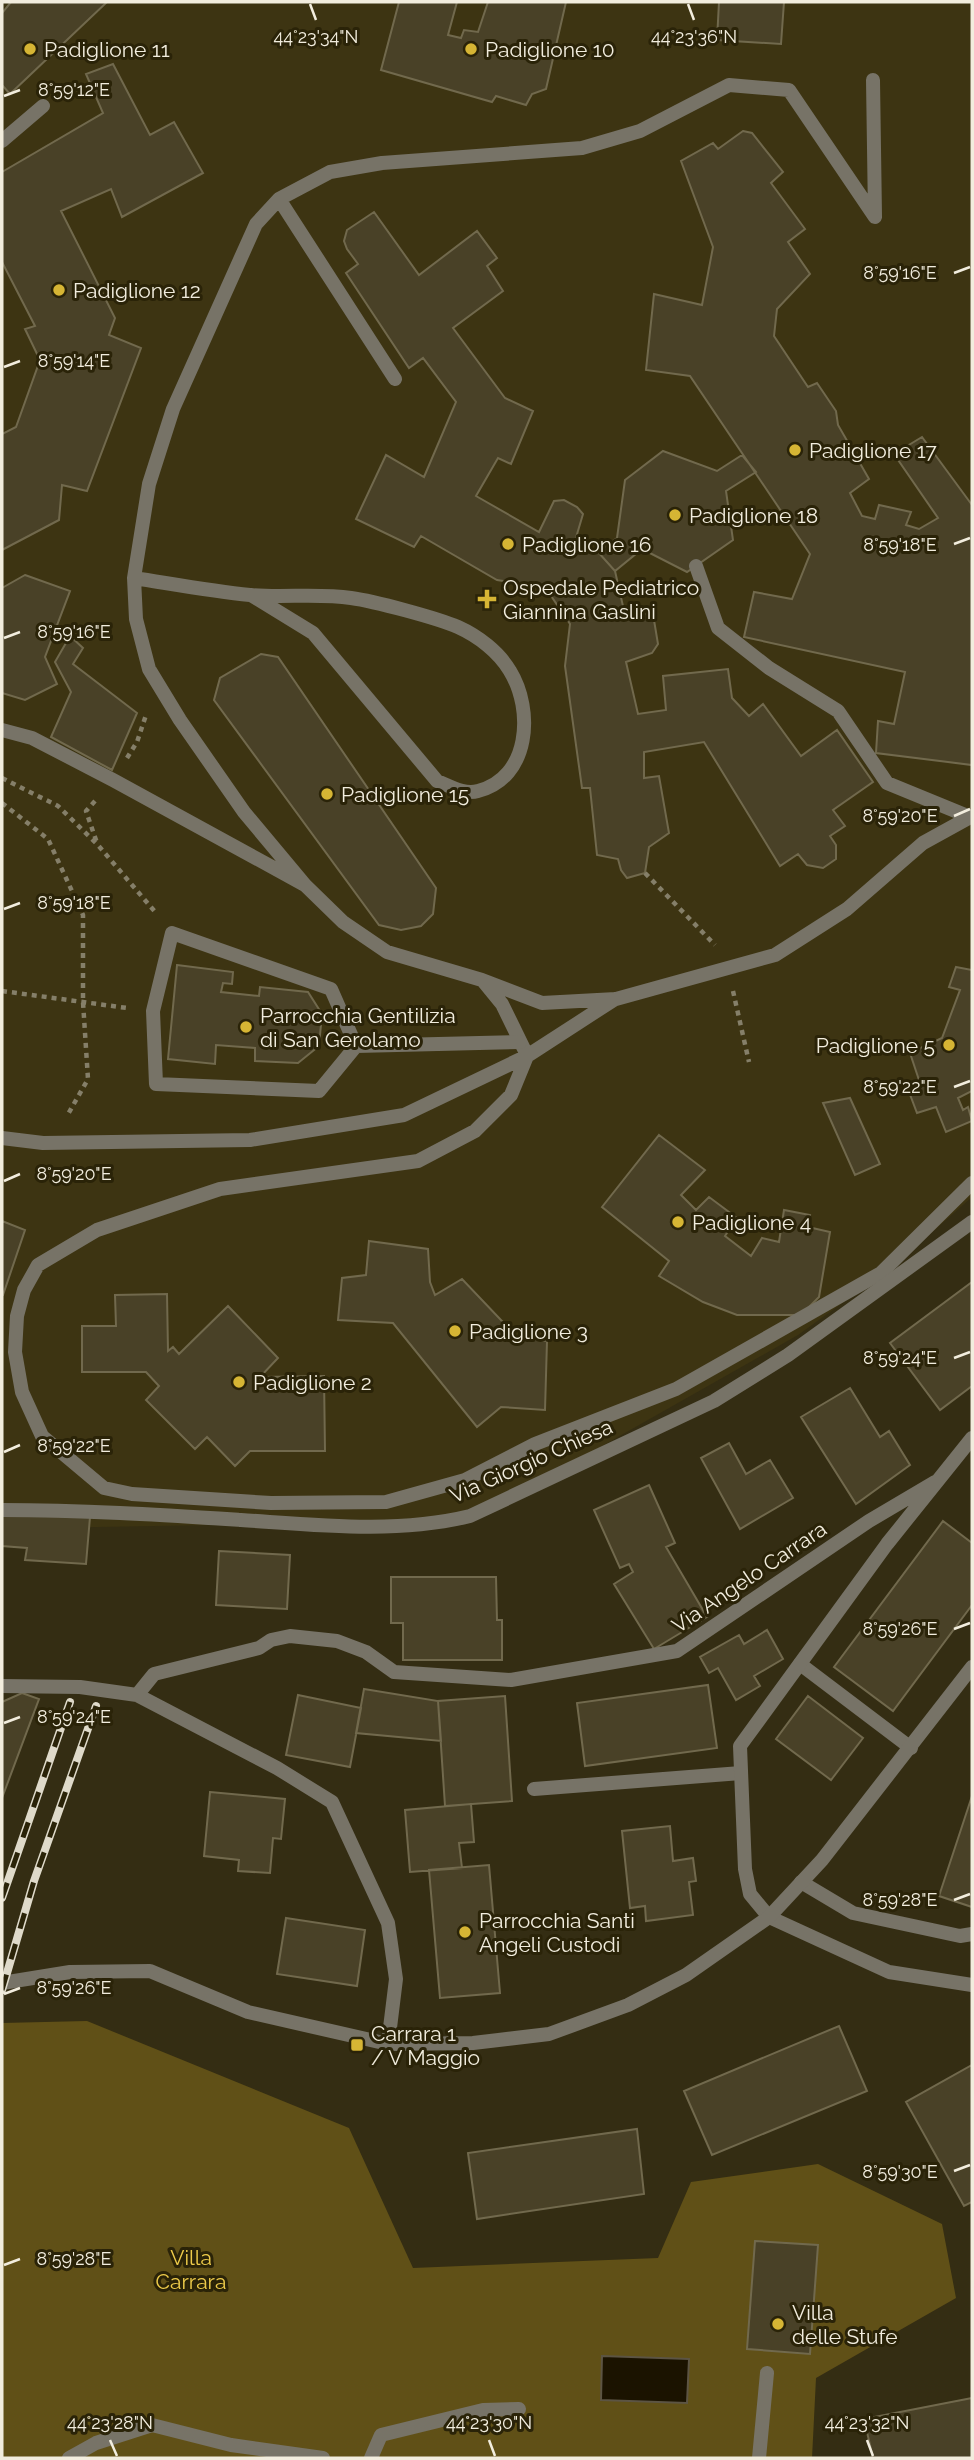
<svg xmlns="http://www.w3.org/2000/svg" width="974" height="2460" font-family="Raleway,sans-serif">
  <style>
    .built { fill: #3d3412 }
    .green { fill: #605017 }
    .water { fill: #1b1300; stroke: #5c5443; stroke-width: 2 }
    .building { fill: #494127; stroke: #71694d; stroke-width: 2 }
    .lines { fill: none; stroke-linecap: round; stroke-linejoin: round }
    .path { stroke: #857f69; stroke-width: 4.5; stroke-dasharray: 5 5; stroke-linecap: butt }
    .service { stroke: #777367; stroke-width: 14 }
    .pedestrian { stroke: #777367; stroke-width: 14 }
    .minor { stroke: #777367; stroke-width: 14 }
    .tertiary { stroke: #777367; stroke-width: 14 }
    .rail-casing { stroke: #dfdaca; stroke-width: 8 }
    .rail { stroke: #2a2308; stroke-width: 5; stroke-dasharray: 16; stroke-linecap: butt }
    .ticks { fill: none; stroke: #f2edde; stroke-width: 2.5 }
    .poi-dot { fill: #d6b534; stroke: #2a2308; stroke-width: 2.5 }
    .labels { text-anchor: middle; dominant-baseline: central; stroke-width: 6; stroke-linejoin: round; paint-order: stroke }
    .poi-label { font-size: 21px; fill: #f2edde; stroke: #2a2308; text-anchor: start }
    .street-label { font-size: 21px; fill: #f2edde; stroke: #2a2308 }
    .park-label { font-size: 21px; fill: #eecb4a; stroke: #2a2308 }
    .ticks-label { font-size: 18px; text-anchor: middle; fill: #f2edde; stroke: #2a2308; stroke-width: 6; stroke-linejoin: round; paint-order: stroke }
  </style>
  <rect width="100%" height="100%" fill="#342d13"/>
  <path class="built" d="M2,2H972V1197L894,1266L798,1335L579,1459L500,1497L447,1517L385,1522L40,1528L2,1504Z"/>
  <path class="green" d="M87,2021L349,2128L413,2268L658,2258L691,2182L818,2164L942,2224L956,2298L816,2378L812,2458H2V2023Z"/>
  <path class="water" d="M602,2356L689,2359L687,2403L601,2400Z"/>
  <path class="building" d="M11,2H107L10,94L2,85V13Z
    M399,2H457L448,35L461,38L464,30L478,32L488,2H566L546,89L532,94L526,105L496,96L492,102L381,70Z
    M719,2H784L781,44L717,40Z
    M113,64L150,135L174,122L203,173L122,217L111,189L61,211L115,318L109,335L141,348L87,491L62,485L59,520L2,550V434L16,427L40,360L25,329L35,326L2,262V172L103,113L86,74Z
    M743,131L752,133L783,172L771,183L805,229L788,242L810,274L777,309L774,336L808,387L817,383L836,411L838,425L869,479L850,493L862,516L875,519L879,505L911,512L906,525L919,529L938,518L894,454L922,437L972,505V765L876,753L878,721L894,724L905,672L744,637L754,592L792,599L810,554L690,376L646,370L654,294L702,305L713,247L681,161L713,143L718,149Z
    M374,212L419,275L477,231L497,258L487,266L503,291L453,328L505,398L533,411L511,464L498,458L476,496L539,532L554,501L564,500L577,507L583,514L575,541L598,552L615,571L625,615L640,610L654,620L658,644L652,653L626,662L638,714L666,710L663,676L728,669L732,698L749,716L763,704L801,756L837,730L873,782L833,810L845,826L830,836L836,845V859L823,868L807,865L798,854L780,866L704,742L644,752V778L659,776L669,833L649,847L645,873L627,878L621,870L618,859L597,855L590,788H582L565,666L570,624L545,587L497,580L421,536L414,547L356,519L386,455L424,477L456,402L423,358L409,368L346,273L358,264L347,249L344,241L347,230Z
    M663,451L717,471L742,455L756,472L726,491L733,540L687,572L642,549L615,571L598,552L617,538L625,480Z
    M25,575L70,591L45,657L57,684L25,700L2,693V588Z
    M70,636L83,648L73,664L137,713L112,770L51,737L71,692L55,662Z
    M261,654L278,657L436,888L433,914L421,926L401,930L379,925L214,700L220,678Z
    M177,965L233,972L232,984L223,983L221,992L259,996L260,987L308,992L322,1014L319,1046L298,1063L255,1061V1048L216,1045L215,1064L168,1059Z
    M956,967L972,970V1091L958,1098L963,1110L968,1107L972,1121L946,1132L936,1107L917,1113L906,1084L919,1080L910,1053L942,1038L960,990L949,987Z
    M850,1098L880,1164L855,1175L823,1103Z
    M659,1135L705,1170L681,1195L696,1210L709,1197L737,1218L725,1236L751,1256L762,1238L779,1242L784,1210L810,1215L808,1227L830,1232L819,1297L801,1315H737L703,1302L659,1276L669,1261L602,1207Z
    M2,1221L25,1230L3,1295H2Z
    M369,1241L428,1249L430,1282L435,1295L462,1279L518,1338L547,1341L545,1410L501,1407L477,1427L393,1323L338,1320L342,1278L366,1275Z
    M972,1282V1386L940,1410L890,1343Z
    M167,1294L168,1351L173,1347L179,1354L228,1306L278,1358L260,1377L324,1376L325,1451H250L235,1466L207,1437L195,1449L146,1400L159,1386L146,1372H82V1326H116L115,1295Z
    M850,1388L880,1437L889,1431L910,1465L856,1504L801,1417Z
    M729,1443L746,1474L770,1460L793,1498L740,1529L701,1458Z
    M649,1485L675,1543L666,1547L707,1617L654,1649L614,1584L633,1572L629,1564L620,1568L594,1510Z
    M2,1515L90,1517L86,1564L25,1560L27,1548L2,1546Z
    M943,1521L972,1543V1605L893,1711L834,1667Z
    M219,1551L290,1555L287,1609L216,1605Z
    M391,1577H496L497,1620H502V1660H403V1623H391Z
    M767,1630L783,1659L754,1676L760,1686L736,1700L718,1668L709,1673L700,1657L739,1635L744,1644Z
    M708,1685L717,1748L585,1766L577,1703Z
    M364,1689L438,1701L441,1741L356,1733Z
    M22,1693L39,1699L2,1798V1702Z
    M298,1695L361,1708L350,1767L286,1755Z
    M505,1696L512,1801L445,1806L438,1701Z
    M808,1696L863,1738L831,1780L776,1739Z
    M210,1792L285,1799L281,1839L273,1838L270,1873L238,1871L239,1860L204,1856Z
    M972,1796V1907L939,1896Z
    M471,1804L474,1842L459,1843L462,1868L410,1872L405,1810Z
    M670,1826L673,1861L693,1858L696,1881L689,1882L693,1915L646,1921L645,1906L630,1908L622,1831Z
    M489,1865L500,1993L440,1998L429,1870Z
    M286,1918L365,1930L357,1986L277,1974Z
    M839,2026L867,2091L712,2155L684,2091Z
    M972,2065V2202L964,2206L906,2102Z
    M637,2129L644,2194L477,2219L468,2153Z
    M755,2241L818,2245L810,2354L747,2349Z
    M972,2398V2458H873L864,2419Z"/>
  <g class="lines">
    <path class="path" d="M127,758L137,742L146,715
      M2,778L58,806L97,844L156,913
      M95,801L86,811L97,843
      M2,803L48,839L83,915V1002L88,1079L67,1116
      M645,873L715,945
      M2,991L127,1008
      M733,991L749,1062"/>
    <path class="service" d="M873,80L875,216
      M2,141L43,106
      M279,199L395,379
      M696,566L718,628L769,668L838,711L887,783L970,817
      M134,578C173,584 211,591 250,595C283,598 318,593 351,598C374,601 437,618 458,627C478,636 499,652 510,671C534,710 530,778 478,791C464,795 450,786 437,781L313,633L251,595
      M2,730L32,738L113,780L305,885L343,922L387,952L482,980L542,1003L616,999L775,955L847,909L923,843L972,816
      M305,885L244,812L180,720L149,669L136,619L134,578L149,484L173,409L256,224L279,199L330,172L382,163L582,148L640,131L729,85L789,90L875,217
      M484,982L502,1004L525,1051
      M527,1056L511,1095L475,1131L418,1161L220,1189L97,1230L38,1265L24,1290L17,1316L15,1352L22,1392L42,1436L104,1488L132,1494L271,1503L386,1502L465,1480L535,1444L676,1389L881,1273L972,1183
      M2,1138L43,1143L250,1140L404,1115L527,1056L615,999
      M800,1664L911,1748
      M534,1789L741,1773"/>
    <path class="pedestrian" d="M356,1046L319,1091L156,1084L153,1011L172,933L331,989L356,1046L520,1042
      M2,1510C82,1510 161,1515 241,1520C317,1525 396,1534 470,1516L714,1401L788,1355L972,1222"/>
    <path class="minor" d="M972,1438L887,1544L740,1746L745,1869L750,1894L769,1917L889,1972L972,1985
      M2,1686L80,1687L137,1695L277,1768L332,1802L388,1923L396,1979L388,2044
      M137,1695L154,1674L259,1648L271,1640L290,1636L337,1641L366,1652L394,1672L511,1680L677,1651L869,1521L935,1482
      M801,1882L853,1913L960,1936L972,1934
      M69,2458L96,2443L152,2425L231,2445L323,2458
      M371,2458L381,2435L483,2410L519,2409
      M759,2458L767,2373"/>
    <path class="tertiary" d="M2,1983L70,1972L150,1971L248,2012L388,2044L473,2043L549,2034L628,2005L686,1975L769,1917L822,1860L972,1667"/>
    <g class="rail-casing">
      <path id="rail" d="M2,1898L70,1702
        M2,1990L34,1881L96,1706"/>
    </g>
    <use href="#rail" class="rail"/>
  </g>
  <path class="ticks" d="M310,4L316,20M688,4L694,20M4,96L20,90M954,273L970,267M4,367L20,361M954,544L970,538M4,638L20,632M954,816L970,809M4,909L20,903M954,1087L970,1081M4,1181L20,1174M954,1358L970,1352M4,1452L20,1445M954,1629L970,1623M4,1723L20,1717M954,1900L970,1894M4,1994L20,1988M954,2171L970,2165M4,2265L20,2259M110,2440L117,2456M489,2440L495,2456M867,2440L873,2456"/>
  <g class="poi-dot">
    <circle cx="30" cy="49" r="7"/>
    <circle cx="471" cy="49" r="7"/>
    <circle cx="59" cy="290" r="7"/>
    <circle cx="795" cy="450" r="7"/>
    <circle cx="675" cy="515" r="7"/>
    <circle cx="508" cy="544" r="7"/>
    <path d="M483.5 588.5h7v7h7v7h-7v7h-7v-7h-7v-7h7z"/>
    <circle cx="327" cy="794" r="7"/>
    <circle cx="246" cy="1027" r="7"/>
    <circle cx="949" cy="1045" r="7"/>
    <circle cx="678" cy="1222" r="7"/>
    <circle cx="455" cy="1331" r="7"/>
    <circle cx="239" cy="1382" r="7"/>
    <circle cx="465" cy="1932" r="7"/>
    <rect x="350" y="2038" width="14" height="14" rx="3.5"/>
    <circle cx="778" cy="2324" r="7"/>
  </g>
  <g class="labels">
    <g class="poi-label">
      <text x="44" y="49">Padiglione 11</text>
      <text x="485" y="49">Padiglione 10</text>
      <text x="73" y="290">Padiglione 12</text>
      <text x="809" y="450">Padiglione 17</text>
      <text x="689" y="515">Padiglione 18</text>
      <text x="522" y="544">Padiglione 16</text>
      <text x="503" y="587">Ospedale Pediatrico<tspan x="503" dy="24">Giannina Gaslini</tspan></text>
      <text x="341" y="794">Padiglione 15</text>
      <text x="260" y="1015">Parrocchia Gentilizia<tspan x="260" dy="24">di San Gerolamo</tspan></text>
      <text x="935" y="1045" text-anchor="end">Padiglione 5</text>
      <text x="692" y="1222">Padiglione 4</text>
      <text x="469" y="1331">Padiglione 3</text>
      <text x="253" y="1382">Padiglione 2</text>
      <text x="479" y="1920">Parrocchia Santi<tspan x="479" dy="24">Angeli Custodi</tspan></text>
      <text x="371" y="2033">Carrara 1<tspan x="371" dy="24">/ V Maggio</tspan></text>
      <text x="792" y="2312">Villa<tspan x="792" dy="24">delle Stufe</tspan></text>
    </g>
    <g class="street-label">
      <text transform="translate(531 1461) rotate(-24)">Via Giorgio Chiesa</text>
      <text transform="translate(749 1577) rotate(-34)">Via Angelo Carrara</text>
    </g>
    <g class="park-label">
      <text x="191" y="2257">Villa<tspan x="191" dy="24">Carrara</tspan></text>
    </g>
  </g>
  <g class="ticks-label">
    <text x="694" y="43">44°23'36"N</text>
    <text x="316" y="43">44°23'34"N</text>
    <text x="74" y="96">8°59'12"E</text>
    <text x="900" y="279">8°59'16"E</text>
    <text x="74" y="367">8°59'14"E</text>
    <text x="900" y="551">8°59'18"E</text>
    <text x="74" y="638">8°59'16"E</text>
    <text x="900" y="822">8°59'20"E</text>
    <text x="74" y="909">8°59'18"E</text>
    <text x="900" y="1093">8°59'22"E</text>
    <text x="74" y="1180">8°59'20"E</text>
    <text x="900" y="1364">8°59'24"E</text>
    <text x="74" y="1452">8°59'22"E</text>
    <text x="900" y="1635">8°59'26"E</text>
    <text x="74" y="1723">8°59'24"E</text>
    <text x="900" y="1906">8°59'28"E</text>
    <text x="74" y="1994">8°59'26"E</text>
    <text x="900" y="2178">8°59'30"E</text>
    <text x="74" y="2265">8°59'28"E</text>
    <text x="110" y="2429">44°23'28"N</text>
    <text x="489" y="2429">44°23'30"N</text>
    <text x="867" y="2429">44°23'32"N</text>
  </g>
  <rect width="974" height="2460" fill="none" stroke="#f2edde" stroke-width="7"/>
</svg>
